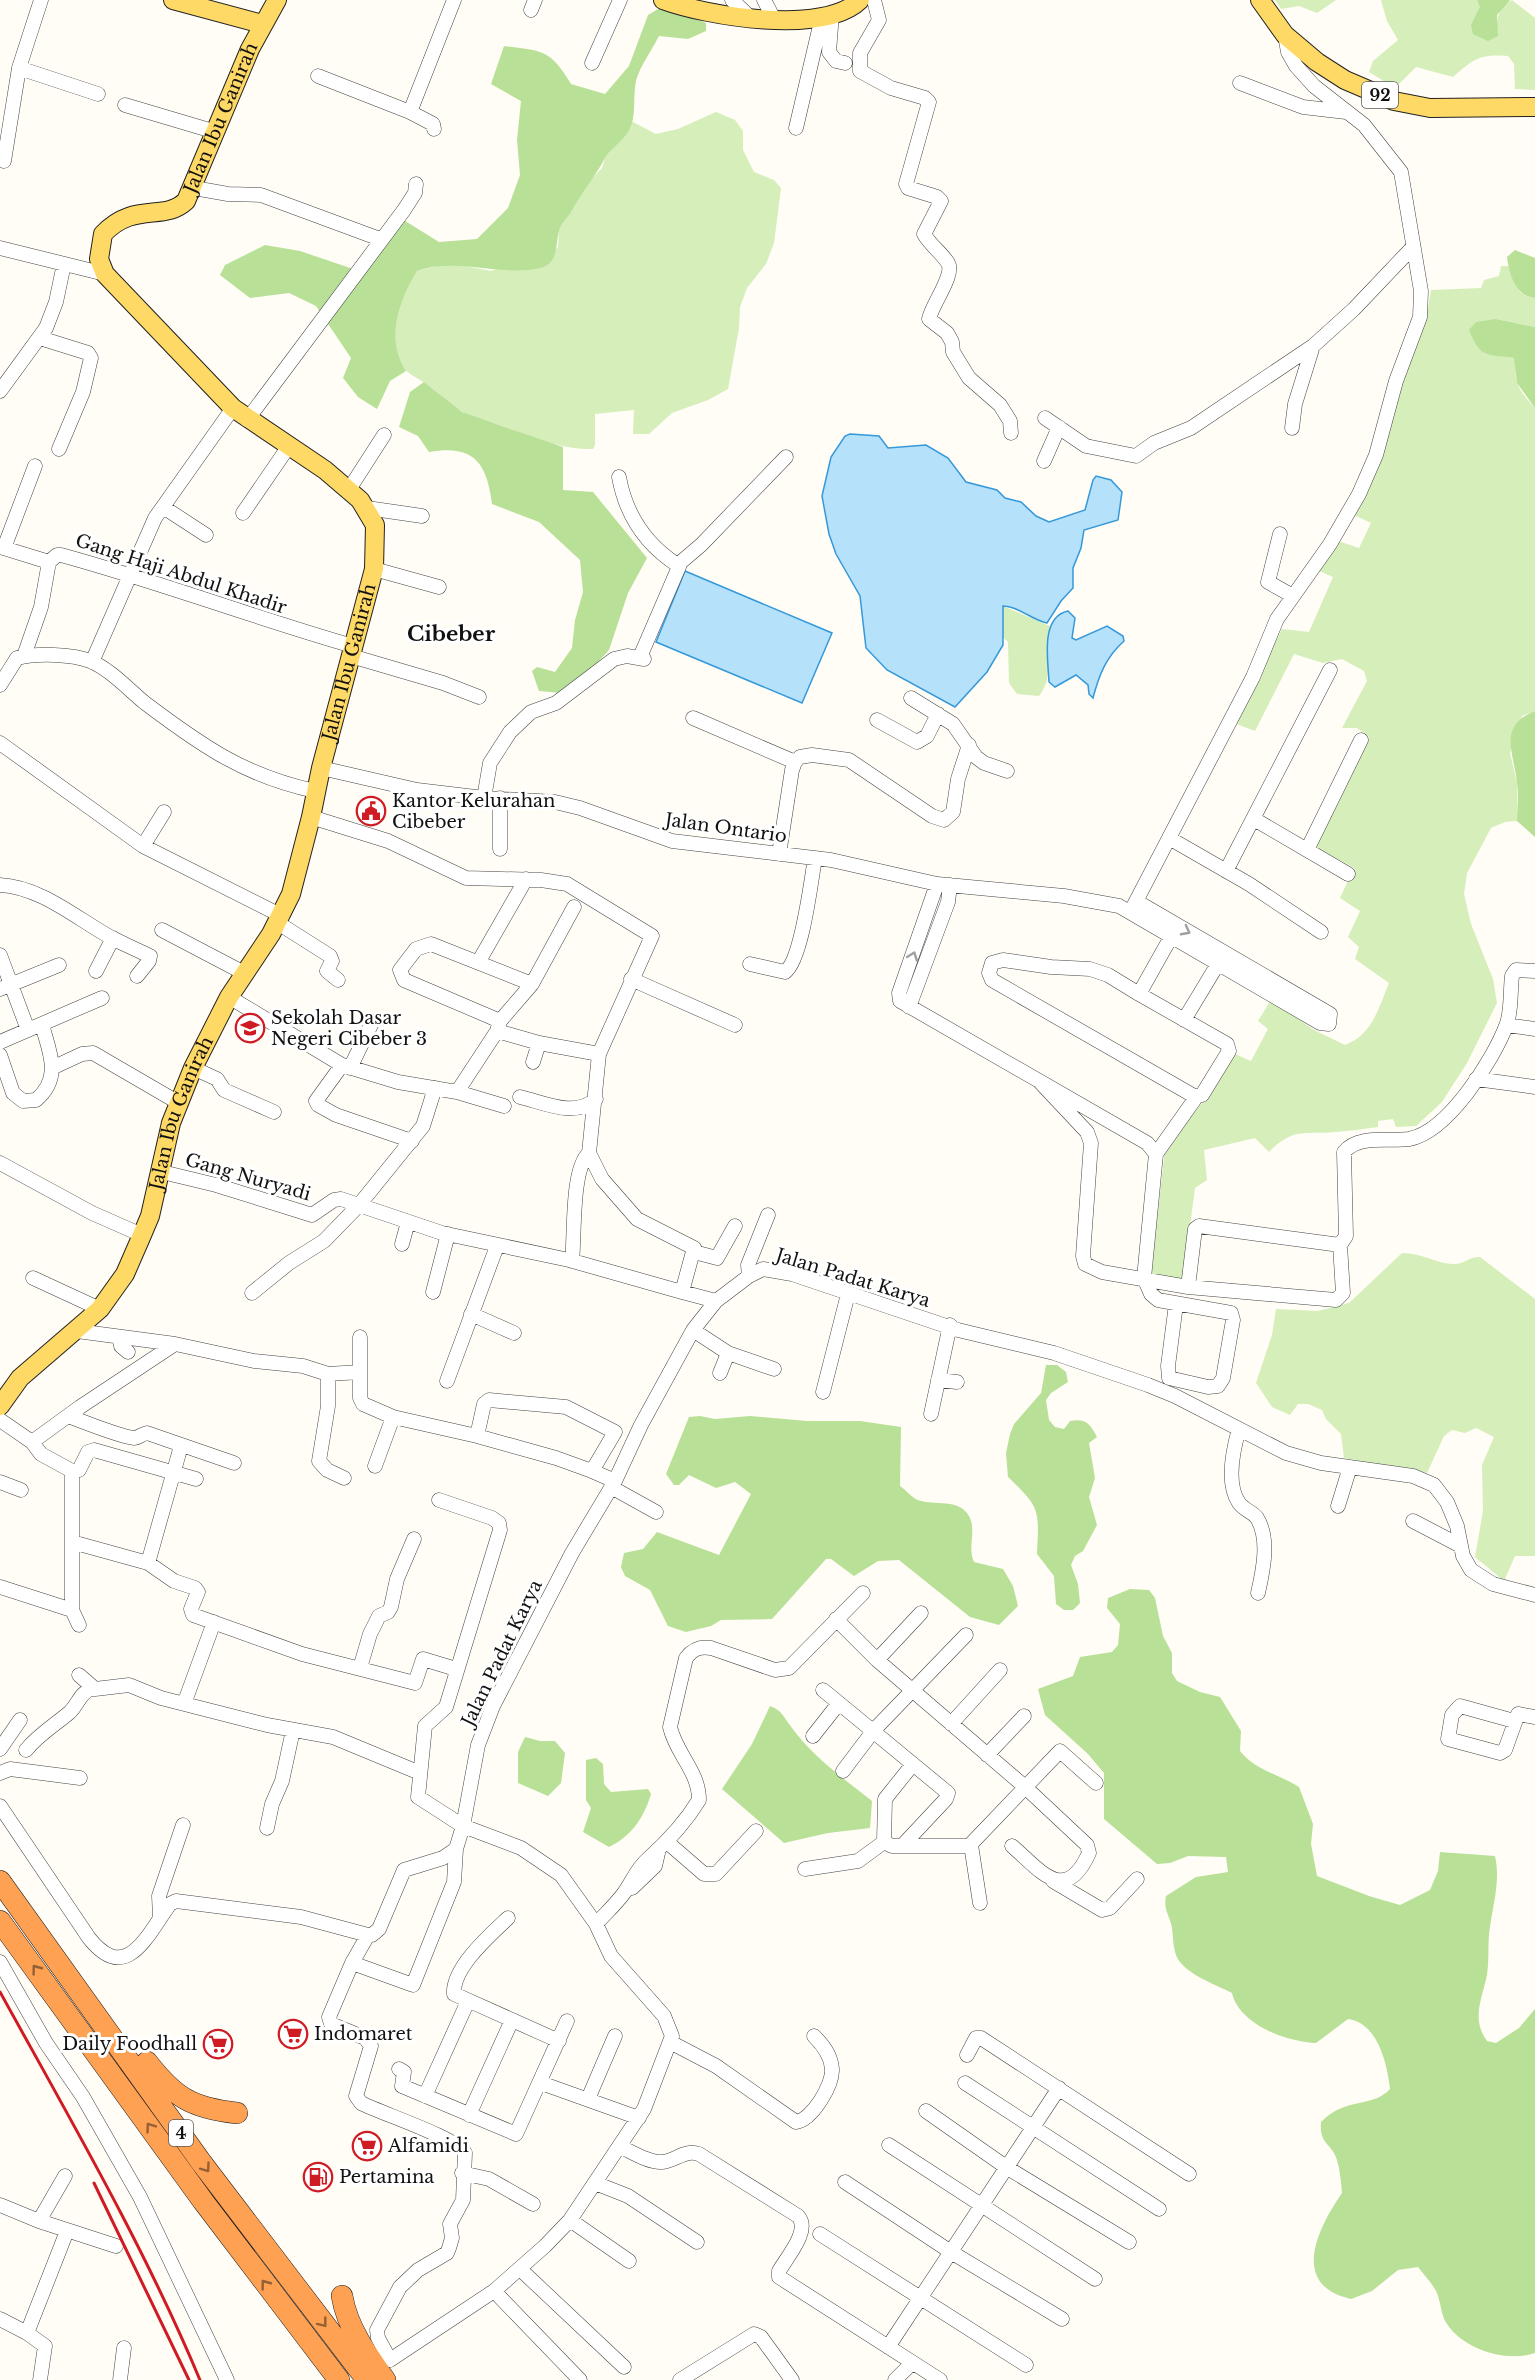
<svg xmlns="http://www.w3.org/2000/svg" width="1535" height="2380" font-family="'Libre Baskerville',serif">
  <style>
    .green { fill: #d5eeba }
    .forest { fill: #b8e097 }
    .water { fill: #b5e1fb; stroke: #3598d9; stroke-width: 1.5 }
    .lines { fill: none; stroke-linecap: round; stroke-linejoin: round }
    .minor-casing { stroke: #444; stroke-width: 15 }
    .major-casing { stroke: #222; stroke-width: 20 }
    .highway-casing { stroke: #222; stroke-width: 22 }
    .minor { stroke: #fff; stroke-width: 14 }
    .major { stroke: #ffd965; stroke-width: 18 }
    .highway { stroke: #ffa153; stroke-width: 21 }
    .rail { stroke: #cf1b24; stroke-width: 3 }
    .oneway { stroke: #a0a0a0 }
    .oneway2 { stroke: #946035 }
    .labels { text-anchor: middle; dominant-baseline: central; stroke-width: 6; stroke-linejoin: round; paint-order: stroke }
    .shield { fill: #fff; stroke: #585858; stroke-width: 1.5 }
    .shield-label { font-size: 16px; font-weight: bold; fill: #111 }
    .street-label { font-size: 18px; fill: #111; stroke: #fff }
    .poi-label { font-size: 18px; fill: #111; stroke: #fff; text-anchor: start }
    .quarter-label { font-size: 21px; font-weight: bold; fill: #111; stroke: #fff }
  </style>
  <rect width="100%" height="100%" fill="#fffdf5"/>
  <path class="green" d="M1275,0H1336L1317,13L1299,6L1281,9Z
    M1381,0H1477L1497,36C1497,21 1496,8 1512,0L1535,18V90L1515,89L1514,64L1508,56C1479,54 1474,59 1453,77L1416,67L1395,88L1369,72L1373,61L1398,40L1387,21Z
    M716,112L735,120L743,131V150L754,172L774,180L781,188L774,243L766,264L747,288L740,307L739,328L728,389L708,400L672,413L649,434H633L634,410L595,414V445L593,449C559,450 531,435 500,425C488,421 471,418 461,411C449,404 439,393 428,385C419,378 405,374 400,362C388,332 401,297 417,271L438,266L460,265L491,271L558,248L559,229L587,184L602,168L605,158L631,126V121L656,134L678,129Z
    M1501,266H1508C1515,281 1516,297 1535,298V327L1496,319L1484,354L1514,358C1517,365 1515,371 1516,378C1518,390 1527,399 1535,408V711L1522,716L1510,753L1517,783V821L1505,822L1491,828L1467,873L1464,894L1471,924L1493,979L1497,1003L1467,1063L1442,1102L1416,1126L1396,1127L1393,1119L1378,1121V1127C1363,1129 1349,1131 1335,1132C1304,1135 1293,1127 1269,1152L1255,1138L1204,1150L1207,1180L1195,1188L1183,1279L1156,1277L1151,1273L1165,1149L1211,1092L1235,1054L1251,1061L1268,1029L1258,1021L1271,1000L1314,1030L1345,1045C1373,1034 1378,1009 1389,983L1355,959L1359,947L1348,937L1360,911L1340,898L1354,868L1314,846L1369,737L1357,728H1342L1367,681L1364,671L1342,659L1323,663L1294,654L1255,731L1234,723L1282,629L1309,632L1333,577L1319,571L1338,541L1359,548L1371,523L1350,513L1428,308L1431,290L1481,288L1484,280L1499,276Z
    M1003,606L1052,627C1042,649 1056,676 1039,696L1017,694L1009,683L1008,642L1003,637Z
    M1402,1253C1423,1253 1437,1264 1453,1264C1463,1265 1470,1256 1480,1257L1535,1299V1556H1515L1504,1581L1475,1557L1483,1511L1482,1465L1494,1437L1476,1428L1465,1433L1452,1430L1444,1436L1427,1473L1344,1458L1341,1434L1326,1419L1322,1410L1308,1404H1298L1290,1415L1272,1407L1256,1383L1272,1335L1276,1309L1318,1311L1349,1303Z"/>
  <path class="forest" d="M1477,0H1510L1497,15L1498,36L1488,41L1473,34L1471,25L1480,7Z
    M658,9L686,14L706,23V31L688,39L659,36C652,50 640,66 636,81C633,95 636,113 631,126C626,139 612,147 605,158C595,177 581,193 571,212C567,218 560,225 559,231C555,246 559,263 540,268C498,277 458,257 417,271C399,301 385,339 406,371L390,381L377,409L358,397L343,378L351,358L316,306L289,293L250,298L220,275L225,265L265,245L300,251L365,273L402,219L439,242L477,239L508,208L520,175L517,140L521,101L491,84L504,46C543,51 550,49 571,84L605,94L629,66L648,15Z
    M1515,250L1535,258V298C1516,297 1509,274 1507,257Z
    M1496,319L1535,327V408L1517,383L1514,358C1485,354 1481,359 1469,330L1476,322Z
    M424,382L462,412L563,447V490L593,492L647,558L628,593L609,650L597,663L561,693L539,691L532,671L537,667L555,672L572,648L575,620L583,592L580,560L539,522L492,504C487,463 474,444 429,452L418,436L399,427L410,392Z
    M1535,711V837L1517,821C1517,809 1519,795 1517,783C1514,753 1497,726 1535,711Z
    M1046,1365H1057L1066,1372L1068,1382L1051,1393L1046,1400L1049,1420L1055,1427L1064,1429L1070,1421C1085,1418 1090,1423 1097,1437L1089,1443L1095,1478L1089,1497L1097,1525L1083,1551L1075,1556L1071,1565L1078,1584L1080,1603L1073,1610H1064L1056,1604L1054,1576L1037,1554C1039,1510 1041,1508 1008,1477L1006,1453L1010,1434L1014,1424L1041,1393Z
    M700,1416L715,1419L750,1416L807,1421H860L901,1427L900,1486C906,1490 912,1498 918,1500C935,1506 959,1498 969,1516C977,1530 967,1547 974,1562L1003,1569L1013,1586L1018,1606L999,1625L970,1617L899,1560L878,1561L854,1576L831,1559H826L772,1619L721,1620L711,1626L686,1632L668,1626L650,1590L625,1576L621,1567L624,1553L643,1549L657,1532L719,1555L751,1494L735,1482L716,1488L689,1475L679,1485H674L666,1474L689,1417Z
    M1130,1589L1149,1590L1155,1598L1163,1636L1172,1653V1673L1177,1681L1200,1692L1220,1697L1241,1731L1240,1751C1256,1771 1279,1774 1299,1787L1313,1824L1311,1844L1317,1876L1369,1896L1400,1905L1430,1890L1438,1871L1440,1852L1495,1856C1501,1882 1492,1907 1489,1934C1488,1947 1489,1962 1487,1975C1482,1999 1471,2019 1487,2041L1496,2043L1519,2028L1535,2009V2353C1507,2363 1463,2349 1447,2324C1441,2316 1441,2303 1437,2293C1433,2284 1424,2275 1418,2267L1398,2270L1372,2291L1351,2299C1289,2285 1318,2228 1342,2193C1341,2182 1340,2170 1337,2160C1332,2143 1319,2145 1321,2122C1345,2097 1373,2108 1390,2089C1387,2063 1378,2023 1348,2019L1316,2043C1286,2042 1239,2024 1232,1993C1215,1984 1180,1973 1175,1952C1173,1944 1173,1936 1172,1928C1170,1916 1163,1910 1166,1896L1196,1877L1228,1872L1226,1857L1188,1856L1170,1863L1157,1864L1104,1819V1773L1088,1754L1045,1715L1038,1689L1073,1676L1080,1657L1112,1652L1118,1645L1120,1624L1107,1608L1108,1598Z
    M770,1706C782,1710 784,1718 792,1728C813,1757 844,1779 872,1801L870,1828L828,1833L784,1843L722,1789L752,1744Z
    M525,1737L540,1741H555L565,1753L561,1783L548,1796L518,1783V1752Z
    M596,1758L603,1764L604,1784L611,1792L648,1789L651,1794C644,1817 632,1836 609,1847L583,1832L591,1808L586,1800V1760Z"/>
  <path class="water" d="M850,434L879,436L888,448L926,445L948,458L966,482L997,490L1005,498L1021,502L1036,516L1049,522L1085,510L1093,480L1096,476L1111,480L1122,492L1118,520L1084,530L1081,548L1073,568V588L1061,601L1047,623C1032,620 1018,606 1003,606V645L987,672L955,707L887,670L866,648L860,596L836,554L829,534L822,496L831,457L845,436Z
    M685,571L832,633L802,703L656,642Z
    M1068,611L1075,618L1072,638L1076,640L1107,626L1123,636L1124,641C1106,657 1099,675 1093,698L1089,694L1088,685L1076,675L1055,687L1049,682C1048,660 1040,617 1068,611Z"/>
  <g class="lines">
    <g class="minor-casing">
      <path id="minor" d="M732,0L752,19
        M764,0L774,19
        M874,0L879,20L860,53V71L891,88L925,98L929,102L906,184L908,188L937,197L941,201L924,234C930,245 941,252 948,263C955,275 932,304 929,319L947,333L952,342L953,352L969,378L1000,405L1010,421L1011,433
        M531,10L535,0
        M832,14L829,52L836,61L845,63
        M592,63L620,0
        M19,68L98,94
        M318,76L410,112L454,0
        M1240,83L1303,107L1346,112
        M125,105L216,132
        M410,112L433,124L434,129
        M796,128L822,17
        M4,161L19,68L41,0
        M194,188L228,194L261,195L380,239
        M0,248L105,274
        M40,338L88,353L91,358L83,392L59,449
        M0,391L46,328L56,302L64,264
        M1045,418L1086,446L1136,456L1154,443L1191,428L1313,346L1354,309L1412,248
        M247,420L404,210L415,193L416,184
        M1292,428L1295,404L1313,346
        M1044,461L1059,427
        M619,477C626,516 646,545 679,566
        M348,491L384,435
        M163,507L206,535
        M367,508L422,516
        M243,513L289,446
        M1280,534L1268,582L1293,596
        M0,547L49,562L57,555H61C160,582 255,618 353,646
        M4,548L35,466
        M374,569L439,587
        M24,656L41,607L49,562
        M351,656L443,683L479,697
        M640,657L681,562L701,545L786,457
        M92,662L155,518L233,408
        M0,685L17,658C37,653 72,654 90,661C110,669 129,690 145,703C202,746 245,776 315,791
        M911,698L953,724L976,757L984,763L1007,771
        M693,718L795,762
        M877,720L917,742L927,736L938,714
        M0,743L143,846L282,916
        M321,768L417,790L484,798L555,802L580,808L672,841L831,860L937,884L1064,896L1119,906L1320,1023L1329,1024L1330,1014L1136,901
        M484,798L490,763L510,732L531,712L556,703L614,659L627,656L644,659
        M311,817L388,841L466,878L541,880L567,884L652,936L599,1054L589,1153L602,1179L637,1219L694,1248L682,1292L716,1301
        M1254,819L1348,874
        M1169,838L1249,884L1321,932
        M143,846L164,812
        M500,849V798
        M1307,850L1361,740
        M779,854L792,770L795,762L800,757L812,755L849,760L932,816L944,820L953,812L958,779L969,745
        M1226,871L1330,670
        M937,884L899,993L900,1001L1147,1143L1156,1154
        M0,885C41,887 77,919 112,938C124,944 137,950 150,956L149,961L137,976
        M1133,907L1253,677L1277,619L1330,544L1359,494L1376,455L1396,381L1420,317L1421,291L1401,172L1364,125L1314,86L1296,66L1288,52L1285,35
        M278,923L330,956L332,961L327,971L338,980
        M162,930L244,973
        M1171,937L1139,994L1227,1044L1229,1051L1202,1095L1197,1096L1156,1154L1144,1278L1151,1294L1158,1300L1231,1313L1233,1320L1223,1378L1218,1386L1208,1387L1169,1378L1168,1366L1176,1304
        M0,955L28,1030
        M479,961L526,879
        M750,964L785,972C802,960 811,881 815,858
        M96,971L113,938
        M631,979L735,1025
        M0,989L59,965
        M1139,994L1108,975L1090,969L1051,967L1003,960L992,963L989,973L992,980L1194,1096H1197
        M229,997L342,1065L398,1082L457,1092L497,1031L500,1021L532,984L574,907
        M909,1007L948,902L950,885
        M1184,1020L1219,962
        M500,1021L404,980L400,970L416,949L431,944L532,984
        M1507,1025L1535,1029
        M497,1031L539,1043L599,1054
        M0,1042L102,998
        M0,1055L13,1093L23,1101L36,1100C62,1078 50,1053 42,1025
        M533,1062L539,1043
        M342,1065L316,1101L318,1105L336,1115L412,1141
        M54,1067L82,1054L93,1053L179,1103
        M193,1068L217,1079L224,1090L274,1112
        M350,1068L372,1023
        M1476,1079L1535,1087
        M1039,1081L1087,1132L1091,1143L1083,1256L1085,1264L1102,1272L1188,1287L1336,1300L1343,1293L1340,1245L1346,1236L1344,1152C1359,1134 1388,1142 1409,1139C1448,1132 1493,1060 1506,1026C1512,1012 1510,991 1512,976L1516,970L1535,971
        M457,1092L504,1106
        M520,1097C545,1103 575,1118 596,1099
        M0,1163L92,1213L142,1235
        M158,1171L216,1185L312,1215L334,1200L341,1199L442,1233L569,1260L682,1292
        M402,1244L408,1222
        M694,1252L717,1258L735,1226
        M572,1261C575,1235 571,1169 589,1153
        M749,1276L748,1265L768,1215
        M33,1278L100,1309
        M1188,1287L1195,1229L1199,1226L1340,1245
        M433,1292L448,1234
        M252,1293L289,1263L324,1241L359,1205L423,1126L435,1088
        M471,1314L514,1333
        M693,1330L728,1353L774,1369
        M77,1331L175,1344L254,1361L303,1366L328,1374L360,1372V1398L363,1404L393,1417L477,1436L484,1404L489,1400L566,1407L615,1432L592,1471L615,1481
        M360,1337V1372
        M120,1338L121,1346L128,1352
        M720,1373L728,1353
        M328,1374V1406L319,1461L327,1470L344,1478
        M938,1380L957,1382
        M447,1381L497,1246
        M823,1392L848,1294
        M931,1414L950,1325
        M68,1416C81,1421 121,1437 134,1438C138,1438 142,1434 147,1433L234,1463
        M0,1420L32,1442L41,1454L72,1471V1542L148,1563L174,1581L195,1588L198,1592L191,1609L193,1615L302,1654L415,1683L423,1659L456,1669
        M1239,1429C1233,1450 1226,1484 1239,1503C1244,1510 1253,1512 1257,1518C1270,1539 1263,1571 1258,1593
        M477,1436L556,1458L592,1471
        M32,1442L80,1407L175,1344
        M375,1466L393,1417
        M72,1471L79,1470L88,1452L94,1450L196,1479
        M0,1482L21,1490
        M611,1487L656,1512
        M1338,1506L1350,1467
        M1413,1521L1461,1546
        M72,1542V1610L79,1625
        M148,1563L181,1446
        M0,1587L72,1610
        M836,1619L877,1660L1024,1786L1087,1845L1089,1853C1065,1906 1040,1870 1012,1846
        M877,1660L921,1613
        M360,1668L370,1634L379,1616L388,1612L391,1607L397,1579L414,1539
        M79,1675L95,1689L129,1685L161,1698L204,1709L267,1725L333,1737L420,1773
        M823,1690L948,1793L946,1799L902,1846
        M184,1704L214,1622
        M1514,1721L1460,1706L1452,1715L1448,1739L1500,1753L1505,1750L1518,1714L1535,1717
        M951,1724L1000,1670
        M813,1736L839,1703
        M0,1749L20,1720
        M26,1750C39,1734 55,1725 70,1712C79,1703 79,1694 92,1688
        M987,1755L1024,1716
        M913,1764L885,1799L884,1842L892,1846H969L1060,1751L1096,1783
        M843,1771L874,1730L966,1635
        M0,1773L10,1769L80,1778
        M0,1806L89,1938C127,1986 148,1933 170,1904L176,1901L301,1917L368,1935
        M267,1828L272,1804L282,1781L293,1730
        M667,1842L704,1874H716L756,1831
        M971,1845L980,1903
        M805,1869L858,1861L884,1842
        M1053,1881L1102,1910L1110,1908L1137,1879
        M632,1888L655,1866L658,1853
        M160,1917L159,1896L183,1825
        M508,1918C490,1935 452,1968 454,1994L559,2041
        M596,1924C605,1914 616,1904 624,1893C632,1882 637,1868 648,1859C667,1842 685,1823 699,1800C699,1771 676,1754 670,1727L686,1658C693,1649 700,1646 711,1648L775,1670L789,1668L863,1593
        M368,1935L352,1963L329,2017L331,2024L365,2038L371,2046L356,2096L361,2103C380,2113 457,2138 465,2153L463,2200L450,2224L452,2238L449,2248L447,2253L418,2270L400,2287L377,2330L378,2338L390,2360L494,2291L545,2246L570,2220L644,2109L672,2036L664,2016L611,1956L596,1924L561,1875L521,1848L463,1826L418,1797L425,1726L446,1707L500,1530L499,1523L492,1518L439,1500
        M368,1935H372L379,1929L404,1870L443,1858L456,1849L463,1826L478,1745L493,1706L572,1553L615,1481L641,1425L693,1330L716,1301L749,1276L763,1269L792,1274L958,1330L1054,1353L1148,1385L1175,1396L1286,1453L1321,1463L1413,1476L1434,1485L1447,1502L1457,1526L1463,1556L1471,1570L1493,1584L1535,1595
        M0,1962L46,2043L83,2097L140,2197L227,2380
        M352,1963L413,1985L454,1882L456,1849
        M670,2042L716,2066L796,2122C812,2120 833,2085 832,2069C831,2055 823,2045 814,2036
        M967,2055L976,2038H981L1189,2174
        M399,2069L404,2072L402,2086L516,2134L567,2021
        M541,2083L639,2118
        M965,2083L1159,2209
        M425,2096L468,2001
        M588,2099L615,2036
        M926,2111L1006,2167L1129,2242
        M469,2115L512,2020
        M889,2145L1095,2279
        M621,2147C632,2152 649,2163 662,2162C676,2161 684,2149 699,2154L798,2216C811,2230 787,2257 779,2271V2277L940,2380
        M462,2173L489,2179L533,2204
        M845,2182L951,2252L1062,2319
        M595,2183L628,2196L697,2242
        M0,2205L39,2221L116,2246
        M570,2220L629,2261
        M39,2221L65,2176
        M820,2234L1026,2365
        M520,2269L624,2367
        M494,2291L580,2380
        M0,2319L27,2333L67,2231
        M27,2333L45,2346L40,2380
        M888,2347L1059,2088
        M120,2380L124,2348
        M680,2380L754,2334L761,2337L792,2380
        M895,2380L912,2363"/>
    </g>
    <g class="major-casing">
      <g id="major">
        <path d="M173,0L262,24"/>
        <path d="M663,0C707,16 823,36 860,0"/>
        <path d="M1260,0L1285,35L1317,62L1345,80L1394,101L1430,108L1535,107"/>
        <path id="s1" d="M0,1406L20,1378L100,1309L125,1274L142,1235L150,1216L171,1123L193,1068L229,997L271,934L291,894L311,817L321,768L374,569L375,525L360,500L325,470L233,408L105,274L99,259L103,234C134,201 164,222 186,201L250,49L277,0"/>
      </g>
    </g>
    <g class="highway-casing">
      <path id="highway" d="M0,1881L201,2162L367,2380
        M0,1921L203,2201L339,2380
        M147,2062C175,2098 192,2108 237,2113
        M342,2296C347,2327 367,2355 385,2380"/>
    </g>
    <use href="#minor" class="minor"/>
    <use href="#major" class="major"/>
    <use href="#highway" class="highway"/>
    <path class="rail" d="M0,1992C70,2119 144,2246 200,2380
      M94,2183L189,2380"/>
  </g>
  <defs><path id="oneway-chevron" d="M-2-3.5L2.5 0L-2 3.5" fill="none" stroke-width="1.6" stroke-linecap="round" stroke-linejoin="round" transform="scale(1.5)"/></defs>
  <g class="oneway">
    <use href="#oneway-chevron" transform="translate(1186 931) rotate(28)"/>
    <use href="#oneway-chevron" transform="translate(913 956) rotate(-70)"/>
  </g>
  <g class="oneway2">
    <use href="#oneway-chevron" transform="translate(36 1969) rotate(-127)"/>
    <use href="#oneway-chevron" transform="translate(150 2127) rotate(-126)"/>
    <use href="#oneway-chevron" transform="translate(206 2168) rotate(54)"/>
    <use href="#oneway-chevron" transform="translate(265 2284) rotate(-127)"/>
    <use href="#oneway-chevron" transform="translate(323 2323) rotate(52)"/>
  </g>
  <defs>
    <g id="civic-ring" transform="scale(1.5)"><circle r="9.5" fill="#fff" stroke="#cf1b24" stroke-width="1.5"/><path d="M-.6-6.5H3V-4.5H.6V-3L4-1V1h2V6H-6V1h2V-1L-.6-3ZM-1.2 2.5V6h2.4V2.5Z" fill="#cf1b24"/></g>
    <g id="school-ring" transform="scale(1.5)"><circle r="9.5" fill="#fff" stroke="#cf1b24" stroke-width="1.5"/><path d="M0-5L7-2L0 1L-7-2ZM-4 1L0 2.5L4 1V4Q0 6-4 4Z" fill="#cf1b24"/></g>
    <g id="supermarket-ring" transform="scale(1.5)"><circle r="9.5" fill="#fff" stroke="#cf1b24" stroke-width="1.5"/><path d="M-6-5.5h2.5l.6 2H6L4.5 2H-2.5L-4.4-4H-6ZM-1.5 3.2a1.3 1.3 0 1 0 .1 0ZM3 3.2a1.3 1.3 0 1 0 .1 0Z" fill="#cf1b24"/></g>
    <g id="fuel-ring" transform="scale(1.5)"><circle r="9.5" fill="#fff" stroke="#cf1b24" stroke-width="1.5"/><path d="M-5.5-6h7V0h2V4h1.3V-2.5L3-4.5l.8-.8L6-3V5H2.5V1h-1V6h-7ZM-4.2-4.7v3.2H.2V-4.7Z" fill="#cf1b24"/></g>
  </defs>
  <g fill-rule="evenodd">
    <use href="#civic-ring" x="371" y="811"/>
    <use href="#school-ring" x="250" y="1028"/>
    <use href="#supermarket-ring" x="293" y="2034"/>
    <use href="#supermarket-ring" x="218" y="2044"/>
    <use href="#supermarket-ring" x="367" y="2146"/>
    <use href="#fuel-ring" x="318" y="2177"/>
  </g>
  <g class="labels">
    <g class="shield">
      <rect x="1362" y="82" width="36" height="26" rx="4.5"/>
      <rect x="169" y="2120" width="24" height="26" rx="4.5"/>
    </g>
    <g class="shield-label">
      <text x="1380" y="95">92</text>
      <text x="181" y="2133">4</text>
    </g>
    <g class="street-label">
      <text stroke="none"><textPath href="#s1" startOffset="1575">Jalan Ibu Ganirah</textPath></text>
      <text transform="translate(181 574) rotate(18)">Gang Haji Abdul Khadir</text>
      <text stroke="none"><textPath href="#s1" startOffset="840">Jalan Ibu Ganirah</textPath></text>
      <text transform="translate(726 828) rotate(8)">Jalan Ontario</text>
      <text stroke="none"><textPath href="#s1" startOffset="354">Jalan Ibu Ganirah</textPath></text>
      <text transform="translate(248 1177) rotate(16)">Gang Nuryadi</text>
      <text transform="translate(853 1278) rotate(17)">Jalan Padat Karya</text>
      <text transform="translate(502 1653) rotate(-64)">Jalan Padat Karya</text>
    </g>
    <g class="poi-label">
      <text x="392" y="801">Kantor Kelurahan<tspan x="392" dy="21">Cibeber</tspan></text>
      <text x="271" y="1018">Sekolah Dasar<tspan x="271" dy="21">Negeri Cibeber 3</tspan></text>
      <text x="314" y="2034">Indomaret</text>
      <text x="197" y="2044" text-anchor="end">Daily Foodhall</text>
      <text x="388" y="2146">Alfamidi</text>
      <text x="339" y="2177">Pertamina</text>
    </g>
    <g class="quarter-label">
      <text x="451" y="634">Cibeber</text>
    </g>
  </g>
</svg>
